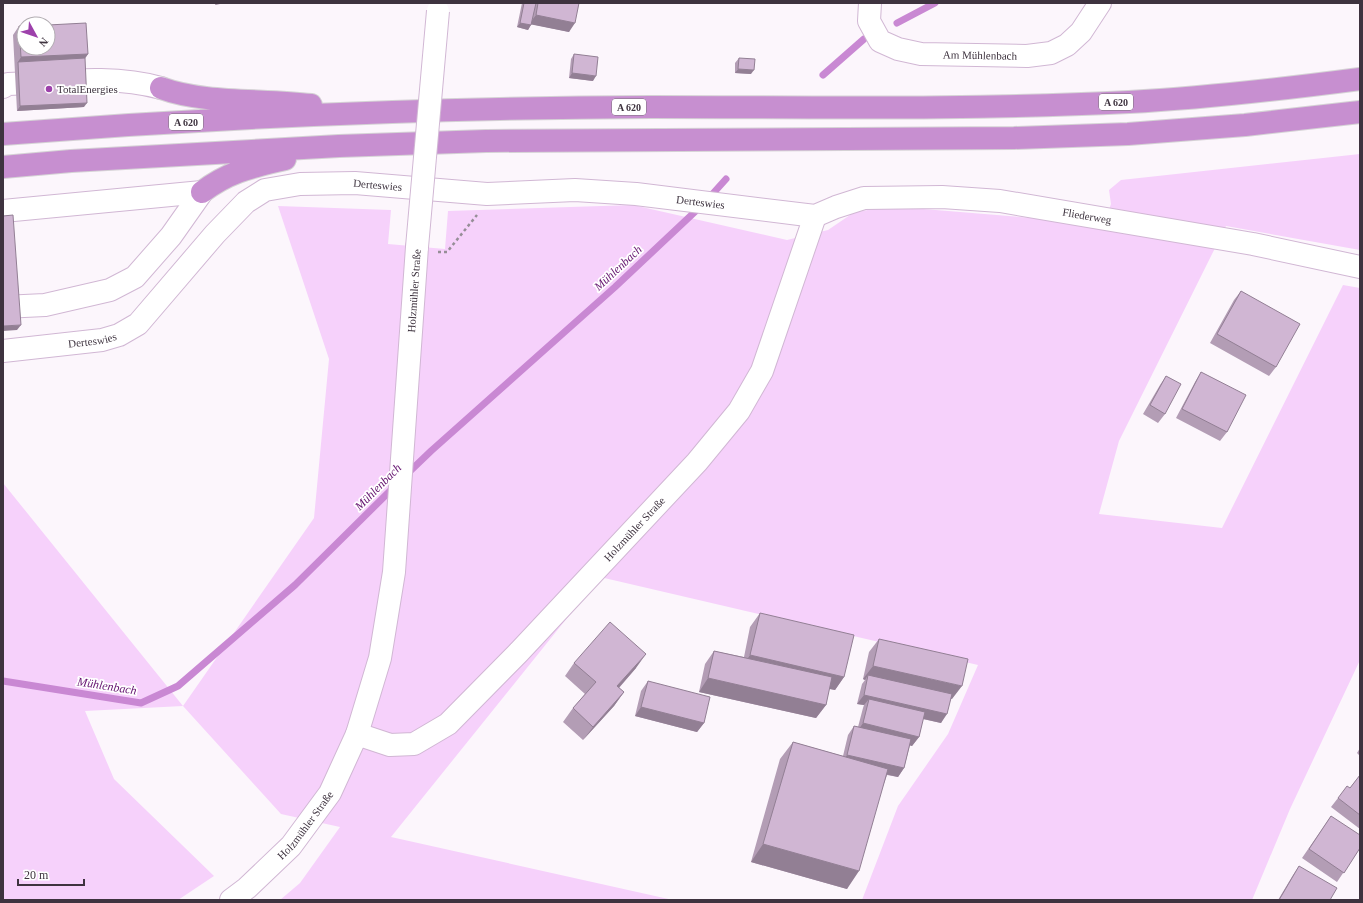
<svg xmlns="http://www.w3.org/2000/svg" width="1363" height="903" font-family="Georgia,serif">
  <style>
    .green { fill: #f6d1fb }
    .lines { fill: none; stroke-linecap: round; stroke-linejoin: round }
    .stream { stroke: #c988d3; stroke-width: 7 }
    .minor-casing { stroke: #d1b7d4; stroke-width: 24 }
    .highway-casing { stroke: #d5d2d5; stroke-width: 24 }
    .path { stroke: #968e97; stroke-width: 2.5; stroke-dasharray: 3 3; stroke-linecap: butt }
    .minor { stroke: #fff; stroke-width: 22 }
    .highway { stroke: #c78fd0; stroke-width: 22 }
    .minor-bridge-casing { stroke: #d1b7d4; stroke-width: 24; stroke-linecap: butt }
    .minor-bridge { stroke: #fff; stroke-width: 22 }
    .wall { fill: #b39db5 }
    .shaded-wall { fill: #927f94 }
    .building { fill: #d0b6d3; stroke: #927f94 }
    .poi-dot { fill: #9d41ab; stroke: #fff; stroke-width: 1.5 }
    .labels { text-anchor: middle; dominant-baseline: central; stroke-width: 3.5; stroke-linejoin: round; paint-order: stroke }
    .shield { fill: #fff; stroke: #787079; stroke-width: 1 }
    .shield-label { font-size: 10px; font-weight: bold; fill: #3e333f }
    .street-label { font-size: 11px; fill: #3e333f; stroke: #fff }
    .poi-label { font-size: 11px; fill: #3e333f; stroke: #fff; text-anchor: start }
    .water-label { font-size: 12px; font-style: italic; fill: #64136f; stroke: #fff }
  </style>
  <rect width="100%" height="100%" fill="#fcf6fc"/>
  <path class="green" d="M1360,154V250L1226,226L1119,441L1099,514L1222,528L1343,285L1360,288V660L1290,809L1252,900H862L898,806L948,734L978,665L600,577L391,837L673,900H280L300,883L340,827L281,814L183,706L85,711L114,779L214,876L178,900H3V483L183,706L314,518L329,359L278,206L391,210L388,244L445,249L448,211L633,205L787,240L828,230L853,213L887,206L1104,224L1111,204L1109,190L1121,180Z"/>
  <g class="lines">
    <path class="stream" d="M897,23L935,3
      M823,75L864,39
      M708,199L726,179
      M407,474L431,451L615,287L700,207
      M3,681L141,703L178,686L295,585L395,486"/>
    <g class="minor-casing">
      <g id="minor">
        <path id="s1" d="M870,3L869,21L880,41L898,49L921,54L1027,56L1051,53L1067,45L1081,32L1100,3"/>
        <path d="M3,87L8,84C58,82 112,74 161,88"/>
        <path d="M3,211L202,192"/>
        <path d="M3,307L45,305L110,290L135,277L171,236L202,192"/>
        <path id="s2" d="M3,351L102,340L119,335L138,324L215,234L246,202L265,190L300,184L355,183L487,194L575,190L636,194L815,216L836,207L864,198L942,197L1000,201L1253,244L1360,267"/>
        <path id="s3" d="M357,734L390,745L414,744L448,724L519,652L697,462L739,411L762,371L815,216"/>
        <path id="s4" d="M231,900L247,888L291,846L330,793L357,734L380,658L394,572L417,247"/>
      </g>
    </g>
    <g class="highway-casing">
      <path id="highway" d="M161,88C204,104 263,99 311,105
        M3,134C219,117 435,108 651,107C810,107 970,110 1129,102C1206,98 1283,89 1360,79
        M3,167L71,161L339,146L486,141L1014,138L1128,134L1245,125L1360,112
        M202,192C230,171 252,167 285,159"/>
    </g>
    <path class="path" d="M438,252H447L477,215"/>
    <use href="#minor" class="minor"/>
    <use href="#highway" class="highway"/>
    <g class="minor-bridge-casing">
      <path id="minor-bridge" d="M417,247L438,11"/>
    </g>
    <use href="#minor-bridge" class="minor-bridge"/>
  </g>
  <path class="wall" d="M522,3H579L569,32L531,24L528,30L517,27Z
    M19,26L88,54L85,58L84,107L17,111L13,35Z
    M574,54L593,81L569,78L571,59Z
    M739,58L751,74L735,73V63Z
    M1241,291L1276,367L1269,376L1210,343L1234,300Z
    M1201,372L1227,432L1220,441L1176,418L1195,382Z
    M1166,376L1165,414L1158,423L1143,414L1160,385Z
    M760,613L844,677L835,690L829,689L826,705L816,718L699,692L705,664L714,651L744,657L750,627Z
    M879,639L952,699H951L941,723L923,719L919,737L912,746L910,745L904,768L898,777L887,775L847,889L751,862L780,759L793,742L843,756L848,735L854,726L858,727L863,708L864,705L857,704L862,684L865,680L863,679L869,652Z
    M574,663L636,668L619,688L624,692L614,706L583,740L563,722L573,708L585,694L565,676Z
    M648,681L704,723L697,732L635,716L641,691Z
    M1360,748V756L1357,753Z
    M1360,775V829L1331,807L1338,798L1350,788Z
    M1331,816L1360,848L1337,882L1302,858Z
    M1299,866L1330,900H1278L1293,875Z"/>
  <path class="shaded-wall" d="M216,3H225L215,5Z
    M536,15L575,23L569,32L529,24Z
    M520,23L531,25L528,30L517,27Z
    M88,54L82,63L18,62L21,57Z
    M738,69L754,70L751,74L735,73Z
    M572,73L596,76L593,81L569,78Z
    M87,103L84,107L17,111L20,106Z
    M21,325L17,330L3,331V326Z
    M646,654L636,668L608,700L617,686Z
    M750,655L844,677L835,690L741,669Z
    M873,666L962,686L952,699L867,680L868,675L865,680L863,679Z
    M708,678L826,705L816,718L699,692Z
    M624,692L614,706L583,740L593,727Z
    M864,695L947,714L941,723L867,706L869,699L864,705L857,704Z
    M641,707L704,723L697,732L635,716Z
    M863,723L919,737L912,746L857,732Z
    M847,755L904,768L898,777L841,764Z
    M763,844L859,871L847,889L751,862Z"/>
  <path class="building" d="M524,3H536L531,25L520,23Z
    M538,3H579L575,23L536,15Z
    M86,23L88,54L21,57L19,26H24V48H48V25Z
    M574,54L598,57L596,76L572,73Z
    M85,58L87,103L20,106L18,62Z
    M739,58L755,59L754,70L738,69Z
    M13,215L21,325L3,326V216Z
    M1241,291L1300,324L1276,367L1217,334Z
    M1201,372L1246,395L1227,432L1182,409Z
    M1166,376L1181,384L1165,414L1150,405Z
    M760,613L854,635L844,677L750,655Z
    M610,622L646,654L617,686L624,692L593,727L573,708L596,682L574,663Z
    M879,639L968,659L962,686L873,666Z
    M714,651L832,677L826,705L708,678Z
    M868,675L952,694L947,714L864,695Z
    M648,681L710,697L704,723L641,707Z
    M869,699L925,712L919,737L863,723Z
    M854,726L911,739L904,768L847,755Z
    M793,742L888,769L859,871L763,844Z
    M1360,775V815L1338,798L1347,786L1350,788Z
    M1331,816L1360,835V848L1344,873L1309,849Z
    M1299,866L1337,888L1330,900H1279Z"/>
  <circle class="poi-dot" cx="49" cy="89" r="4"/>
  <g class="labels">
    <g class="shield">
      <rect x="1099" y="94" width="34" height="16" rx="3"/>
      <rect x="612" y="99" width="34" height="16" rx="3"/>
      <rect x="169" y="114" width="34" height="16" rx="3"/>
    </g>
    <g class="shield-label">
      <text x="1116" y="102">A 620</text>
      <text x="629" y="107">A 620</text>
      <text x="186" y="122">A 620</text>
    </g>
    <g class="street-label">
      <text stroke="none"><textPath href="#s1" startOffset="143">Am Mühlenbach</textPath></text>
      <text stroke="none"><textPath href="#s2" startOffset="438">Derteswies</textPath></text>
      <text stroke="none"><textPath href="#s2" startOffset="762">Derteswies</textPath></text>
      <text stroke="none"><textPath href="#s2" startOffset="1154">Fliederweg</textPath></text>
      <text stroke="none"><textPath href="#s4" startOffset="660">Holzmühler Straße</textPath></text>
      <text stroke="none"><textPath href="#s2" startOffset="90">Derteswies</textPath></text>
      <text stroke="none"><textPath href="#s3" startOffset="368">Holzmühler Straße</textPath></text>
      <text stroke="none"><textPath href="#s4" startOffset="106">Holzmühler Straße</textPath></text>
    </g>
    <g class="poi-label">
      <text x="57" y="89">TotalEnergies</text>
    </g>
    <g class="water-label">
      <text transform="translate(618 268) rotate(-43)">Mühlenbach</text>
      <text transform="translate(378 487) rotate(-45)">Mühlenbach</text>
      <text transform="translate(107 686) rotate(9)">Mühlenbach</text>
    </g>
  </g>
  <rect width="1363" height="903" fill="none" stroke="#3e333f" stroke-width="8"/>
  <g transform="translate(36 36) rotate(130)"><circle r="19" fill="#ffffff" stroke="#b2adb2"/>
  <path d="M0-3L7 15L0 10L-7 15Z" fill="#9d41ab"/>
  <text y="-6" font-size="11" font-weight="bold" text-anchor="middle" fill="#3e333f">N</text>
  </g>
  <path d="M18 879v6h66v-6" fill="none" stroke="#3e333f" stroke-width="2"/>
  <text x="24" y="879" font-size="12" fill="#3e333f" stroke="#ffffff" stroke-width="3" paint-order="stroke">20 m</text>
</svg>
